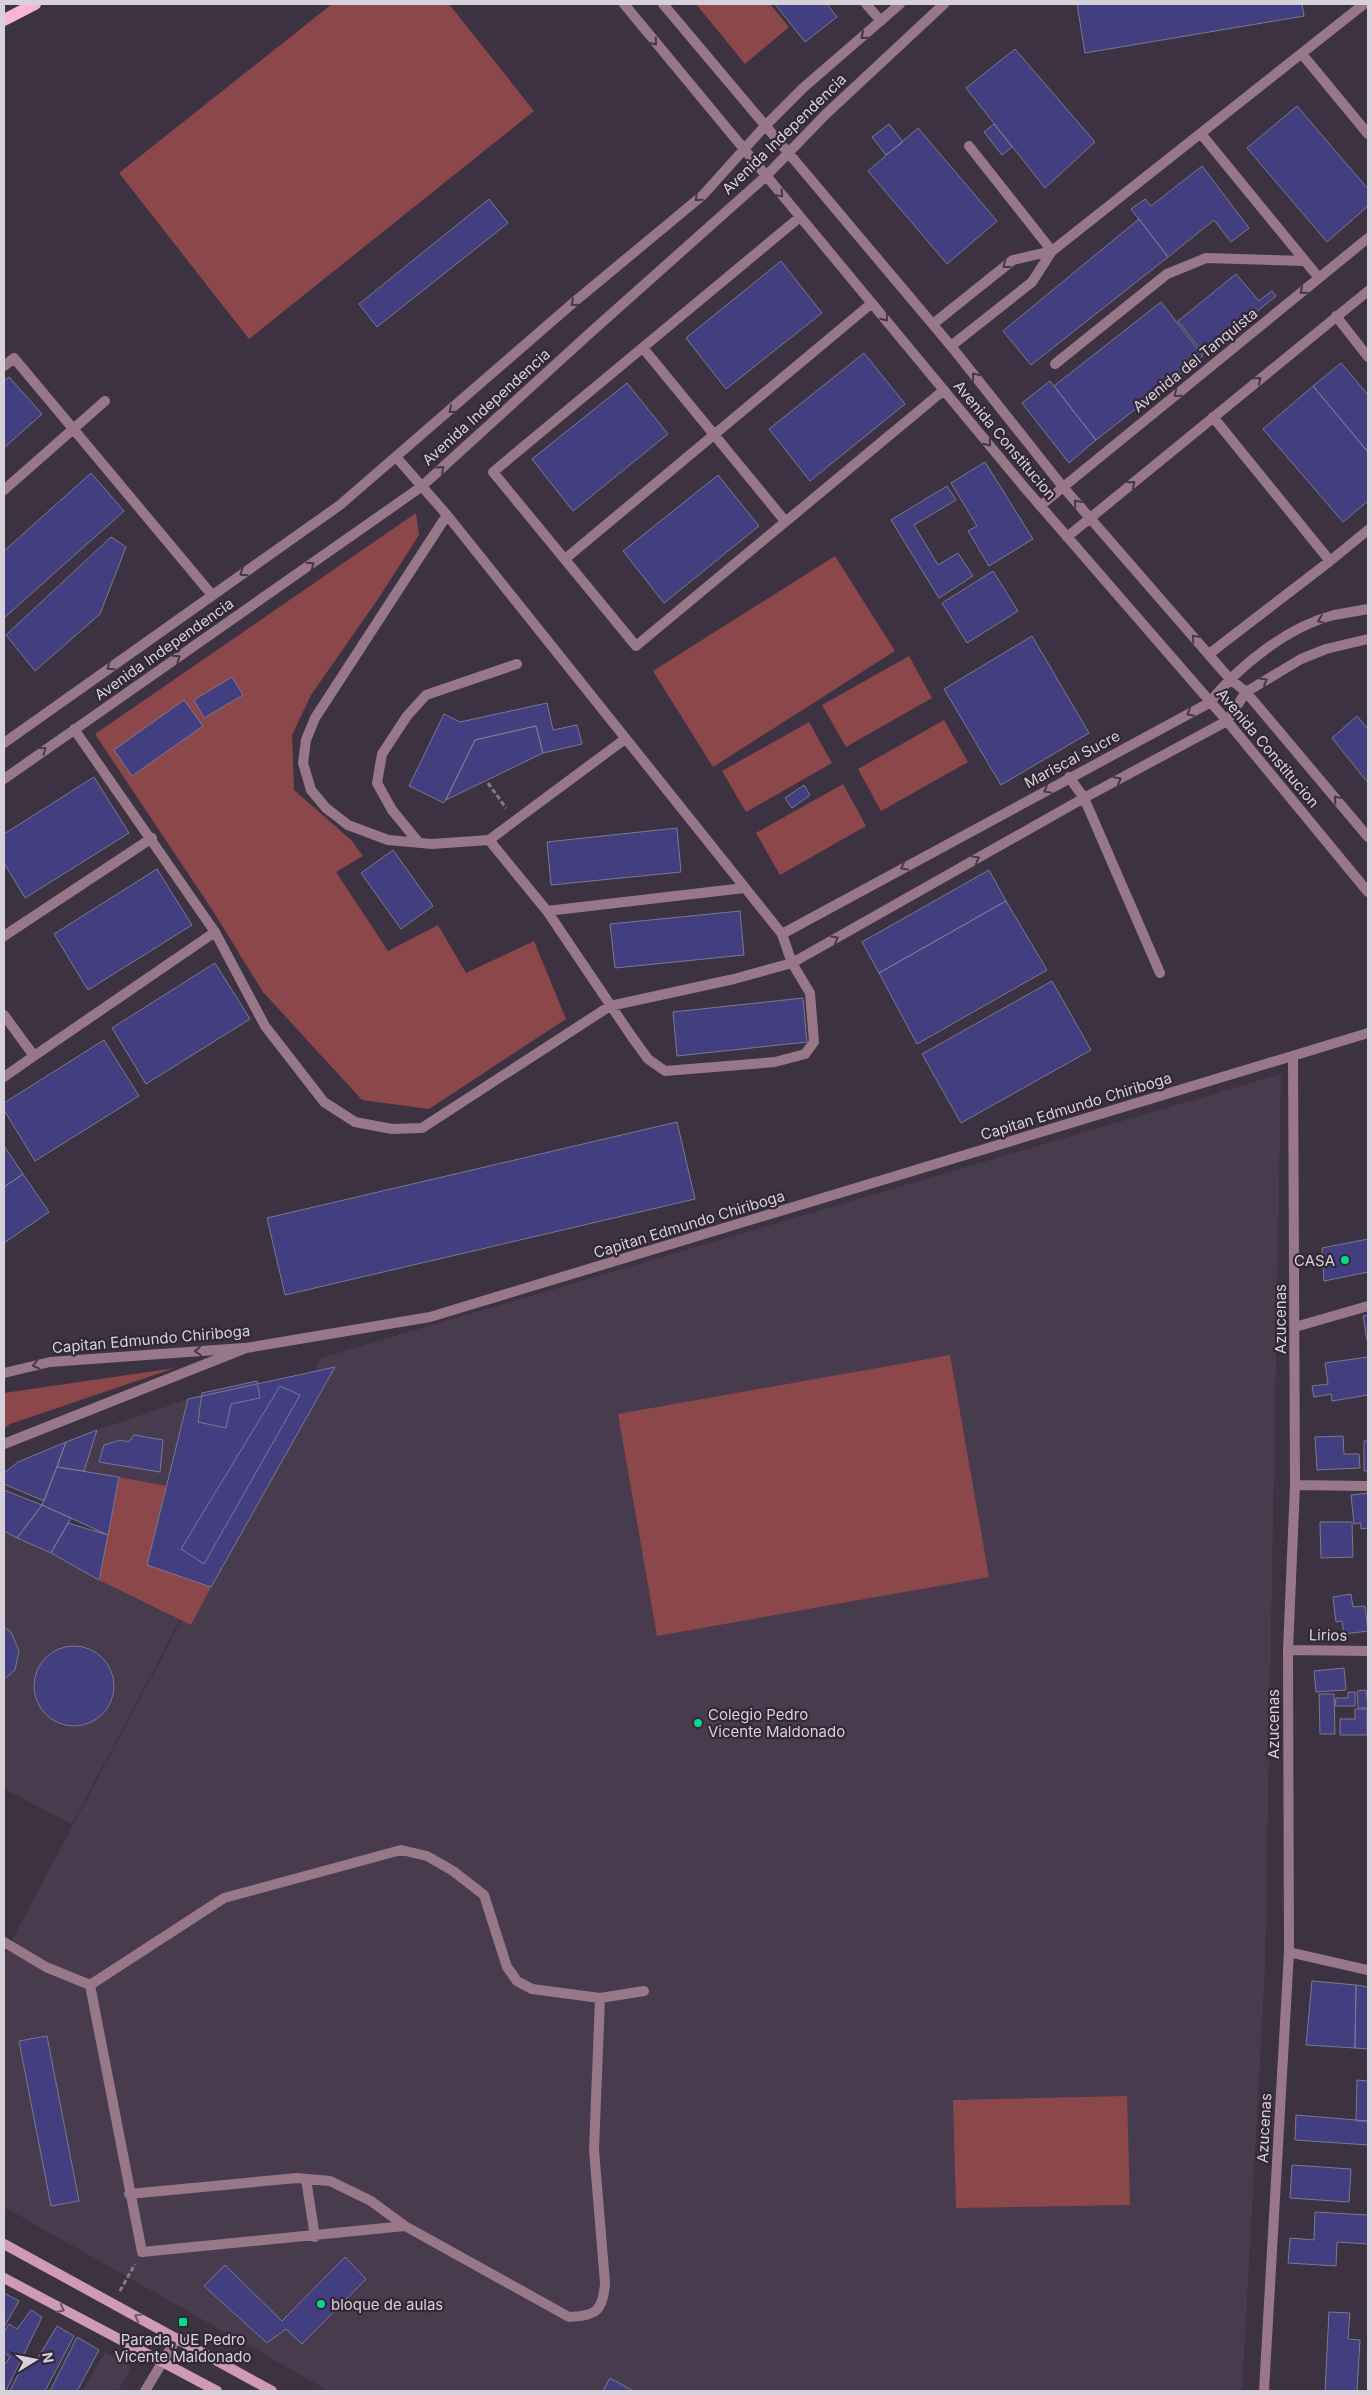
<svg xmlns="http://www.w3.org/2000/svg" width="1372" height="2395" font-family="Inter,sans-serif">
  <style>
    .built { fill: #483b4e }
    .green { fill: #8c474b }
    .building { fill: #433e7f; stroke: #797a8c }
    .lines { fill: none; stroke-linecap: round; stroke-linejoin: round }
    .path { stroke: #837b87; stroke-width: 3; stroke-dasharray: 5 2.5; stroke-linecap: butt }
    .service { stroke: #987788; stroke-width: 10 }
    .minor { stroke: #987788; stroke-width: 10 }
    .tertiary { stroke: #987788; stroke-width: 10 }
    .secondary { stroke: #ce9ab5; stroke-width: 10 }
    .primary { stroke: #f9b5d8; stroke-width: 12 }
    .oneway { stroke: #463846 }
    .oneway2 { stroke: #705669 }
    .poi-dot { fill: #06d98b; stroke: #322836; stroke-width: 2 }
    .labels { text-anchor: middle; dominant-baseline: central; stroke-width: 4.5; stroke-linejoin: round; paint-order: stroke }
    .street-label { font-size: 15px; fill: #d7d1da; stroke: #322836 }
    .poi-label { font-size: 15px; fill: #d7d1da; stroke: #322836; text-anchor: start }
  </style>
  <rect width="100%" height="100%" fill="#3c3241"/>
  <path class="built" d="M1281,1074L1265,1969L1242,2391H329L4,2207V1955L321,1358Z
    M188,1399L167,1486L84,1471L97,1430Z
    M4,1530L180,1620L72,1824L4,1789Z
    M105,2352L131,2367L118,2391H83Z"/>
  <path class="green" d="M332,4H449L534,111L249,339L119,173Z
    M696,4H770L789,27L745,64Z
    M416,513L419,535L378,599L311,695L292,735L294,790L351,840L363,856L336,872L388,951L438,925L466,973L534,941L566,1019L429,1109L362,1100L263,992L213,911L95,734Z
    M835,556L895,651L713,767L653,671Z
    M909,656L932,698L846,747L822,705Z
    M944,720L968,762L881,811L858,769Z
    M809,722L832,763L746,812L722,771Z
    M843,784L866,826L780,875L756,833Z
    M950,1355L989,1577L657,1636L618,1414Z
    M175,1368L10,1424L4,1429V1393Z
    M119,1477L167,1486L148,1565L211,1587L191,1625L99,1580Z
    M1127,2096L1130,2205L956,2208L953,2100Z"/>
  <path class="building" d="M775,4H827L837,17L805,42Z
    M1077,4H1302L1304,16L1085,53Z
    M1015,49L1095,142L1045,188L966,88Z
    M1297,106L1368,189V206L1327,242L1247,148Z
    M889,124L903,142L886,155L872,137Z
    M994,124L1012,147L1002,155L984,132Z
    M918,128L997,221L947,264L868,171Z
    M1202,166L1249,228L1231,242L1214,220L1168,257L1131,209L1145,199L1151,206Z
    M489,199L508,223L377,327L359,304Z
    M1139,219L1168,257L1031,365L1003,331Z
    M781,261L822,313L726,389L686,338Z
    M1236,274L1259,301L1272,291L1276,296L1204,354L1178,321Z
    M1161,302L1203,356L1096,440L1054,386Z
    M864,353L905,404L810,481L769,429Z
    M1341,363L1368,395V452L1313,386Z
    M9,377L42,414L4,448V381Z
    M1050,381L1096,440L1069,463L1022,403Z
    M627,383L668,434L573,511L532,459Z
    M1313,386L1368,452V501L1343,522L1263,429Z
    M985,462L1033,539L989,566L968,531L977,526L951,483Z
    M91,473L124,511L4,618V551Z
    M718,475L759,526L664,603L623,551Z
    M947,486L956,500L914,525L938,565L958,553L973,576L939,598L891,520Z
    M111,537L126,547L100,614L35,671L6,635Z
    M993,571L1018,611L967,643L942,603Z
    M1032,636L1089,733L1001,785L944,689Z
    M232,677L243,695L204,718L194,700Z
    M184,700L203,726L132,776L114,750Z
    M547,703L553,730L577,725L582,744L543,753L536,726L475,740L444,803L409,786L444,714L460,722Z
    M1357,716L1368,729V783L1332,738Z
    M536,726L543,753L446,800L475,740Z
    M94,777L129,833L25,898L4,863V834Z
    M804,785L810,795L792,808L785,798Z
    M677,828L681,872L551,885L547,842Z
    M393,850L433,906L401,929L361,873Z
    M157,869L192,925L88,990L54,934Z
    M989,870L1006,901L879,973L862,942Z
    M1006,901L1047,970L917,1044L879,973Z
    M740,911L744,955L615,968L610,924Z
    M215,963L250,1019L146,1084L112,1028Z
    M1052,981L1091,1050L961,1123L922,1054Z
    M803,998L807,1042L677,1056L673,1012Z
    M104,1040L139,1096L35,1161L4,1110V1103Z
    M677,1122L695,1199L285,1295L267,1218Z
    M4,1146L23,1174L4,1187Z
    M23,1174L49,1212L4,1243V1187Z
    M1368,1239V1272L1324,1281L1322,1248Z
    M1368,1315V1346L1363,1316Z
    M1368,1357V1395L1332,1401L1331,1394L1314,1397L1312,1386L1328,1384L1325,1363Z
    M335,1367L211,1587L147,1565L188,1399Z
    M257,1381L260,1398L231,1404L226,1428L198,1422L202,1393Z
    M280,1386L300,1395L204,1564L181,1549Z
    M97,1430L84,1471L57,1467L66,1442Z
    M134,1435L163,1440L160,1472L99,1462L104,1445L120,1440L129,1442Z
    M1343,1436L1344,1454H1359L1360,1468L1317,1470L1315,1437Z
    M1364,1441H1368V1471H1364Z
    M66,1442L44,1501L4,1484V1473L18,1462Z
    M57,1467L119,1477L108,1535L42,1505Z
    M4,1490L42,1505L17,1538L4,1531Z
    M1368,1493V1528L1361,1529V1523L1354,1524L1351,1495Z
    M42,1505L71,1518L51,1553L17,1538Z
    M1320,1522H1352L1353,1557L1321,1558Z
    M68,1523L108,1535L99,1580L51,1553Z
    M1351,1594L1353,1607L1365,1606L1368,1631L1344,1634L1342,1621L1336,1622L1333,1597Z
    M4,1627L11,1632L19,1651L15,1670L4,1679Z
    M34 1686a40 40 0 1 1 80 0a40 40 0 1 1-80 0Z
    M1344,1668L1346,1690L1316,1692L1314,1671Z
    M1366,1690L1368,1708H1358L1357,1691Z
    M1348,1692H1355V1706H1335L1336,1698H1348Z
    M1319,1694H1334L1335,1734H1320Z
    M1355,1709H1367V1735H1340V1719H1355Z
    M1312,1981L1356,1985L1355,2048L1306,2045Z
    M1356,1985L1368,1987V2049L1355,2048Z
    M47,2036L79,2201L51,2206L19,2041Z
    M1357,2080L1368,2081V2121H1356Z
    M1296,2115L1368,2121V2145L1295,2140Z
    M1292,2165L1351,2169L1349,2202L1290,2198Z
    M1315,2212L1368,2215V2244L1337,2242L1336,2266L1288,2263L1290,2238L1314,2240Z
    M345,2257L366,2279L302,2344L286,2329L267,2343L204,2286L225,2265L282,2321Z
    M4,2293L19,2301L4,2327Z
    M31,2310L42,2317L6,2391H4V2363H6L10,2357L4,2353V2332L9,2324L17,2329Z
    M1329,2312L1350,2313L1348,2339L1360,2340L1357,2391H1325Z
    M57,2326L74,2336L45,2391H10L26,2358L36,2361Z
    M77,2337L99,2350L77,2391H50Z
    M610,2378L633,2391H603Z"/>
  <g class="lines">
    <path class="path" d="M488,783L506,808
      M120,2291L135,2264"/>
    <path class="service" d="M624,4L1024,487L1227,721L1368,892
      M663,4L951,346L1063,487L1229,678L1246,692L1368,837
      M866,4L881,21
      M1302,54L1368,134
      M1202,135L1319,278
      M969,146L1052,251
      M800,217L493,472L636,646L944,390
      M1336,316L1368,357
      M933,324L1013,260L1052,251
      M951,346L1032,282L1052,251L1364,4
      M643,348L785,521
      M1055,364L1167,274L1206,258L1304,261
      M4,366L14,358L212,595
      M1213,417L1330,561L1368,530
      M397,458L447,515L782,934L792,963L810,993L814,1042L805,1054L775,1062L665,1071L648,1059L632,1037L547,911L489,840
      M4,490L105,401
      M1040,506L1368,238
      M447,515L315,718L306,740L303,763L311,790L326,808L348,825L388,840L432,844L489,840L625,739
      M1067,537L1368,291
      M565,559L872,303
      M1209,654L1330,561
      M4,743L340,505L573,303L703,195L765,126L803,88L900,4
      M1069,777L1084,798L1160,973
      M4,779L421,487L590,333L765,177L826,114L944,4
      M419,843L392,810L377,783L382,754L407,716L426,695L517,664
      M547,911L744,888
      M215,932L265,1026L324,1102L355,1122L392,1129L422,1128L610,1006L734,979L792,963L1084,798L1227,721L1246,692L1301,659L1326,649L1368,639
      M782,934L1209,703C1239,666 1287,627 1334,615C1345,613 1357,611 1368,609
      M4,936L152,838
      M4,1015L34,1056L4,1077
      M34,1056L215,932L74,729
      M4,1942L46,1967L90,1985L142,2252L405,2226L569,2317C596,2316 603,2311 605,2283L594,2150L600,1998L532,1989L517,1981L507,1967L484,1895L453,1871L427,1856L401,1850L224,1898L90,1985
      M600,1998L644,1991
      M306,2179L315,2237
      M129,2194L297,2178L330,2181L371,2201L405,2226"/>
    <path class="minor" d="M1295,1327L1368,1306
      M4,1373L50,1362L243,1348
      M1295,1485L1368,1486
      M1288,1650L1368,1651
      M1289,1952L1368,1970
      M145,2391L177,2338
      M1264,2391L1289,1952L1288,1650L1295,1485L1293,1057"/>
    <path class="tertiary" d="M4,1444L246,1348L430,1317L1368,1033"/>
    <path class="secondary" d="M4,2244L272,2391
      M4,2278L217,2391"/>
    <path class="primary" d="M4,20L35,4"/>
  </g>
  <defs><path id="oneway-chevron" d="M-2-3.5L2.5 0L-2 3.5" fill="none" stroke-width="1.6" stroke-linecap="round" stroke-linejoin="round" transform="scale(1.25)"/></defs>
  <g class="oneway">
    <use href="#oneway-chevron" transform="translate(864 36) rotate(139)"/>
    <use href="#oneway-chevron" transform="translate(654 42) rotate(51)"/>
    <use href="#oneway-chevron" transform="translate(780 194) rotate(49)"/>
    <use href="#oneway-chevron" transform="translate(698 198) rotate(139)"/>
    <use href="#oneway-chevron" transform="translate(1006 265) rotate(142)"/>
    <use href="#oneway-chevron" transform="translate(1303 291) rotate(141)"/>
    <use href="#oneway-chevron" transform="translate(574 303) rotate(139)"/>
    <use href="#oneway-chevron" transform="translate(885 318) rotate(51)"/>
    <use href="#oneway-chevron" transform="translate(975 376) rotate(-129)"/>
    <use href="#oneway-chevron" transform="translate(1258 380) rotate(-40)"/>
    <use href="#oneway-chevron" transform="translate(1177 394) rotate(141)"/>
    <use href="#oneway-chevron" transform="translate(452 410) rotate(139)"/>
    <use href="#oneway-chevron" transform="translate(988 443) rotate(51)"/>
    <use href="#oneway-chevron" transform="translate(441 469) rotate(-42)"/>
    <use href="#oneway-chevron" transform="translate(1132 484) rotate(-40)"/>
    <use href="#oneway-chevron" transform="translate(1077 503) rotate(-131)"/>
    <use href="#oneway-chevron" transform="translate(311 565) rotate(-35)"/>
    <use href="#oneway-chevron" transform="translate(243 573) rotate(145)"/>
    <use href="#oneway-chevron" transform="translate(1321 620) rotate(161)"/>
    <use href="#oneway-chevron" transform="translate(1195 638) rotate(-131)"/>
    <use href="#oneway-chevron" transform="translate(177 658) rotate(-35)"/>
    <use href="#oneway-chevron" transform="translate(110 667) rotate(145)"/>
    <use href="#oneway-chevron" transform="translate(1264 681) rotate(-30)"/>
    <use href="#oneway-chevron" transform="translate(1190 713) rotate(152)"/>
    <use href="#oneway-chevron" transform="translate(43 750) rotate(-36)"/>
    <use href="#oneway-chevron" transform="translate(1118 780) rotate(-28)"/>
    <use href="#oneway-chevron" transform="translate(1047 790) rotate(151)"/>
    <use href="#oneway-chevron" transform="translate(1337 799) rotate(-130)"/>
    <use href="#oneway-chevron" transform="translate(976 859) rotate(-29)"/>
    <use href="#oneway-chevron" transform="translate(904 867) rotate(151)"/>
    <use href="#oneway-chevron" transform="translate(835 939) rotate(-29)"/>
    <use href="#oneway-chevron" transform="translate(198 1351) rotate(176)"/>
    <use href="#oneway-chevron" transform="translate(36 1365) rotate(166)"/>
  </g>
  <g class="oneway2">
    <use href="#oneway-chevron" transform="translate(61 2309) rotate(27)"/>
    <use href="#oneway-chevron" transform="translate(138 2317) rotate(-151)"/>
  </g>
  <g class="poi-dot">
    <circle cx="1345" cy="1260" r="5"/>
    <circle cx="698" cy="1723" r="5"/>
    <circle cx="321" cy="2304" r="5"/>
    <rect x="178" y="2317" width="10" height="10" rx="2.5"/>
  </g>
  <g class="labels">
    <g class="street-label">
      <text transform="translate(784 134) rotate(-44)">Avenida Independencia</text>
      <text transform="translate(1195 360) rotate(-39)">Avenida del Tanquista</text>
      <text transform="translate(486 407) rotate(-42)">Avenida Independencia</text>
      <text transform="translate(1005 440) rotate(50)">Avenida Constitucion</text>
      <text transform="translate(164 649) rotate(-35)">Avenida Independencia</text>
      <text transform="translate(1268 748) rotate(50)">Avenida Constitucion</text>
      <text transform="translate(1072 759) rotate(-28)">Mariscal Sucre</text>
      <text transform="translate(1076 1106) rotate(-17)">Capitan Edmundo Chiriboga</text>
      <text transform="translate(689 1224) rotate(-17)">Capitan Edmundo Chiriboga</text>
      <text transform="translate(1280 1319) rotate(-90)">Azucenas</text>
      <text transform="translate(151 1339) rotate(-5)">Capitan Edmundo Chiriboga</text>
      <text transform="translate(1328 1635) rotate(1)">Lirios</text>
      <text transform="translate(1273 1724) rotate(-90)">Azucenas</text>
      <text transform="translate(1264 2128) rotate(-87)">Azucenas</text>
    </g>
    <g class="poi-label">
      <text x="1335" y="1260" text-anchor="end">CASA</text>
      <text x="708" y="1714">Colegio Pedro<tspan x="708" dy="17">Vicente Maldonado</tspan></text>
      <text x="331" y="2304">bloque de aulas</text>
      <text x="183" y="2339" text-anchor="middle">Parada, UE Pedro<tspan x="183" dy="17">Vicente Maldonado</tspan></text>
    </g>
  </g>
  <rect width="1372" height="2395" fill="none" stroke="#d7d1da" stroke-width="10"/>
  <g transform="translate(35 2360) rotate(80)" stroke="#322836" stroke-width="4" paint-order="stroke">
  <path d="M0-4L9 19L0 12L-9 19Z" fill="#d7d1da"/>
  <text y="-8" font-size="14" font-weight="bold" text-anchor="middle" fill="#d7d1da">N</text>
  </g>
</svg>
